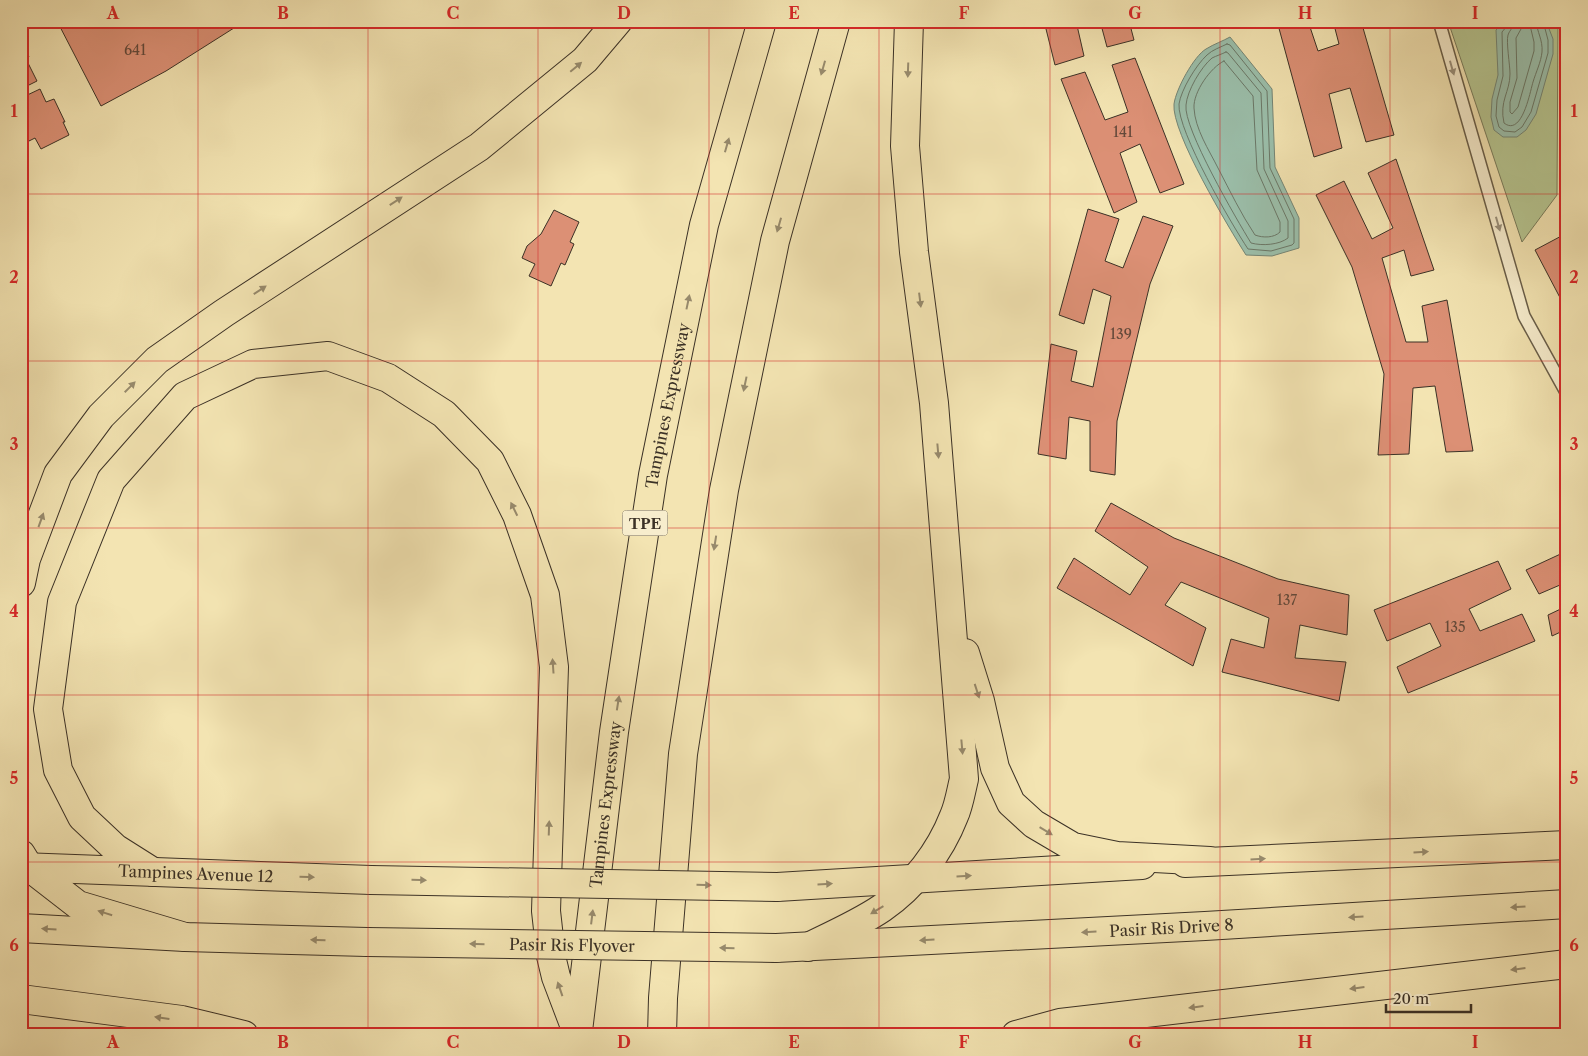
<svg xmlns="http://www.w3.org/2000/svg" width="1588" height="1056" font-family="'Libre Caslon Text',serif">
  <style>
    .green { fill: #b6c590; stroke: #787b5b }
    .water { fill: #9bbfab; stroke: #758676 }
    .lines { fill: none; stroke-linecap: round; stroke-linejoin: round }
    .shore { stroke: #6b7868; stroke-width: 1 }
    .building { fill: #dc9075; stroke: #3b3126 }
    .lane-casing { stroke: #695e49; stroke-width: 14 }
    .primary-casing { stroke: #3b3126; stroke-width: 30 }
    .highway-casing { stroke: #3b3126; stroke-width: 30 }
    .lane { stroke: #f7edcd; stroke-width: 11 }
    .primary { stroke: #f3e4b2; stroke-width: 28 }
    .highway { stroke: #f3e4b2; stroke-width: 28 }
    .primary-bridge-casing { stroke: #3b3126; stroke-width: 30; stroke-linecap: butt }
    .primary-bridge { stroke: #f3e4b2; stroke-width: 28 }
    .oneway { fill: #978a6c }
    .oneway2 { fill: #998f7a }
    .grid { fill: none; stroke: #d62828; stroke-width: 1; stroke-opacity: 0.55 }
    .labels { text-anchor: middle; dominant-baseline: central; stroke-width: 5; stroke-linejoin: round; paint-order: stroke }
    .number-label { font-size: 14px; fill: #63493a }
    .shield { fill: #f7edcd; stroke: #736958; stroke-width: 1 }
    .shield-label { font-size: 15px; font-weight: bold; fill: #3b3126 }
    .street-label { font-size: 16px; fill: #3b3126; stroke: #f7edcd }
    .neatline { fill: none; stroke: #d62828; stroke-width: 2 }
    .grid-label { font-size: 16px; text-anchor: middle; font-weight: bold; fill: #d62828 }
  </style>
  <rect width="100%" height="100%" fill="#f3e4b2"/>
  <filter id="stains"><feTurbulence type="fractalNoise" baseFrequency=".004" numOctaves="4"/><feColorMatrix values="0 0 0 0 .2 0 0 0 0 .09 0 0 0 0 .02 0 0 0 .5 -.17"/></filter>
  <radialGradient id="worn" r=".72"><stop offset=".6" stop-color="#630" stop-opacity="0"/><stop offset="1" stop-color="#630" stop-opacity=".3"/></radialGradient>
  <path class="green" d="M1448,21H1558L1557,195L1522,242Z"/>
  <path class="water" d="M1505,21H1546L1553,39V54L1536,114L1526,130L1517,137H1503L1494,130L1491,117L1492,99L1498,75L1496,30Z
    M1230,37L1272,89L1275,167L1299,218V248L1272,256L1246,255C1229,228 1171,132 1174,104C1176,89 1194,56 1206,49C1214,44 1223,41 1230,37Z"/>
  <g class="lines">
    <path class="shore" d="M1508,21L1507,26L1502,32L1503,76L1497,100L1496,116L1499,127L1504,131L1515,132L1522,127L1531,112L1548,53V40L1543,21
      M1514,21C1514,28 1510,29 1508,35C1506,42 1510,65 1510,74C1510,92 1499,101 1504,123C1522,137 1530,92 1533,82C1536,72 1541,62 1542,52C1543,40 1537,32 1536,21
      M1522,21L1521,29L1516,38L1517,78L1510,102V112L1512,114L1518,107L1534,51V42L1529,21
      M1227,44L1230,45L1267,91L1270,168L1294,219V243L1292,245L1271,251L1248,249C1232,225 1177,131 1179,104C1181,90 1196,65 1207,55C1212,50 1221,47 1227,44Z
      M1226,52L1228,53L1261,93L1264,169L1288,221V238C1279,245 1262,246 1251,243C1237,220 1183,128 1186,105C1187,91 1201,67 1212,58C1216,56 1222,54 1226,52Z
      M1224,61L1253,96L1257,170L1280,222V232C1274,238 1263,238 1255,235C1241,214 1230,191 1218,168C1209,150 1195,129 1194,108C1193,92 1211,67 1224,61Z"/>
  </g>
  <path class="building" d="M57,21H245L166,71L101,106Z
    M1044,21H1076L1084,56L1055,65Z
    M1100,21H1129L1134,40L1107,47Z
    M1277,21H1308L1318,51L1339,44L1333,21H1361L1394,135L1366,142L1350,88L1329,94L1342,148L1314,157Z
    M21,40L29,57L26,59L37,81L21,89Z
    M1135,58L1184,184L1160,193L1140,144L1120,153L1137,202L1114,213L1061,79L1085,72L1105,120L1128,112L1112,65Z
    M1567,61V120H1561Z
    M40,89L46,102L54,99L65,122H63L69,135L41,149L35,138L29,141L26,136L21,139V98Z
    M1396,159L1434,270L1411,276L1404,250L1382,258L1406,342H1428L1422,306L1447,300L1473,451L1446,452L1435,386L1413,388L1409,454L1378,455L1384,374L1352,267L1316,195L1344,181L1372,239L1393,228L1368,173Z
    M1088,209L1119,219L1105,261L1123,268L1143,216L1173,226L1150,284L1117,421L1115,475L1090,471V421L1069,417L1066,459L1038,454L1051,344L1077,351L1071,381L1093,387L1111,296L1093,289L1084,324L1059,315Z
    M554,210L579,222L570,242L574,244L565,265L561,263L551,286L529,276L535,264L522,258L527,246L541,234Z
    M1567,233V311L1535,250Z
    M1111,503L1174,538L1278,579L1349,595L1347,635L1300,625L1295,658L1346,662L1339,701L1222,672L1231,639L1264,648L1269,618L1181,582L1165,605L1206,628L1193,666L1057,588L1074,558L1130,595L1148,567L1095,531Z
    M1567,551V582L1539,594L1526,570Z
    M1498,561L1511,589L1469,609L1480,631L1522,614L1535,641L1408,693L1397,667L1441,646L1430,623L1387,641L1374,610Z
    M1567,606V629L1552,636L1548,615Z"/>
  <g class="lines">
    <g class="lane-casing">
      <path id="lane" d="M1439,21L1524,316L1567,394"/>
    </g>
    <g class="primary-casing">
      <g id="primary">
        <path d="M1185,863L1567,845"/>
        <path id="s1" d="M21,867L371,880"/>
        <path d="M777,887L1142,865"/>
        <path d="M21,928L185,937L367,942"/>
        <path id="s2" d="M776,948L1205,926L1567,904"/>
      </g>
    </g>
    <g class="highway-casing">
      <g id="highway">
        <path d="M21,583L26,559L58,474L101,416L157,360L224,313L479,147L585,60L618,21"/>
        <path d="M965,653L980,701L995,768L1011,803L1034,824L1073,847L1117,856L1210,861"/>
        <path d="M21,854L29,867L78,905L185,937"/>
        <path d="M153,872L115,848L82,817L58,770L48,709L62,602L111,480L185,396L253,364L328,356L388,378L444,414L490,461L517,515L545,595L554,667L546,911L551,956L556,977L578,1035"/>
        <path d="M808,947C833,935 860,923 882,908C914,886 940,852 954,816C959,805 961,791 964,779L934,403L914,252L905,146L909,21"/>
        <path d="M21,999L182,1020L244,1035"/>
        <path id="s3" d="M578,1031L614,732L653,475L704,225L762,21"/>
        <path d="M662,1035L663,998L683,754L724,490L775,241L836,21"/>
        <path d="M1016,1035L1060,1023L1567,964"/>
      </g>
    </g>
    <use href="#lane" class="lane"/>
    <use href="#primary" class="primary"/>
    <use href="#highway" class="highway"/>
    <g class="primary-bridge-casing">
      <g id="primary-bridge">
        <path d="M371,880L777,887"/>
        <path id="s4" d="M367,942L776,948"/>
      </g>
    </g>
    <use href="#primary-bridge" class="primary-bridge"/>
  </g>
  <defs><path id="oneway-solid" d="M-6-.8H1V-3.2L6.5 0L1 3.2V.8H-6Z" transform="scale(1.25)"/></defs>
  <g class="oneway">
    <use href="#oneway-solid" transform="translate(576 67) rotate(-40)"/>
    <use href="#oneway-solid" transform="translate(823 68) rotate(106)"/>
    <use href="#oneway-solid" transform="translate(908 70) rotate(92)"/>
    <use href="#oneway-solid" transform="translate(727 145) rotate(-74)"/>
    <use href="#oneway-solid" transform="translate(396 201) rotate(-33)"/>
    <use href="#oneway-solid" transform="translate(779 225) rotate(106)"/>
    <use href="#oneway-solid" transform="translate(260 290) rotate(-33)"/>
    <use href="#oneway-solid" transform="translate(920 300) rotate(83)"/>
    <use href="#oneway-solid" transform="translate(688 302) rotate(-78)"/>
    <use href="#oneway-solid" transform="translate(745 384) rotate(102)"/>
    <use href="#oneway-solid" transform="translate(130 387) rotate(-45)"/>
    <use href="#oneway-solid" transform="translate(938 451) rotate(85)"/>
    <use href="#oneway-solid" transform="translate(514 509) rotate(-116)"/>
    <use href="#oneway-solid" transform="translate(41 520) rotate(-70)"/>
    <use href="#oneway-solid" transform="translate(715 543) rotate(99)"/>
    <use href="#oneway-solid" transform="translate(553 666) rotate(-94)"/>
    <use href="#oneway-solid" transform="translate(977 691) rotate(72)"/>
    <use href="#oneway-solid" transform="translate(618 703) rotate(-81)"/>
    <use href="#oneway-solid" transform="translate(962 747) rotate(85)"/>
    <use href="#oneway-solid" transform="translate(549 828) rotate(-88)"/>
    <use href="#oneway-solid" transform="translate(1046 831) rotate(31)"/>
    <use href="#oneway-solid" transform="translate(1421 852) rotate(-3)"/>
    <use href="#oneway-solid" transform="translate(1258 859) rotate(-3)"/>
    <use href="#oneway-solid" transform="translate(964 876) rotate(-3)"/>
    <use href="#oneway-solid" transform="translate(307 877) rotate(2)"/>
    <use href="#oneway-solid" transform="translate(419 880) rotate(1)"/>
    <use href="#oneway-solid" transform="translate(825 884) rotate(-3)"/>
    <use href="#oneway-solid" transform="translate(704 885) rotate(1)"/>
    <use href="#oneway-solid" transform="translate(1518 907) rotate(177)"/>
    <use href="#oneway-solid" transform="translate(877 910) rotate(149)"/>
    <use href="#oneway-solid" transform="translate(105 913) rotate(-163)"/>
    <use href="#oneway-solid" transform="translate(592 917) rotate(-83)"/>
    <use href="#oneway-solid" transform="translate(1356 917) rotate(177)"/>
    <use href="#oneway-solid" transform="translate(49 929) rotate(-177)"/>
    <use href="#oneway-solid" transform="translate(1089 932) rotate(177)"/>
    <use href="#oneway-solid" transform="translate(318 940) rotate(-178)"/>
    <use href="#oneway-solid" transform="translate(927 940) rotate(177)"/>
    <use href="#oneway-solid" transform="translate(477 944) rotate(-179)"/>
    <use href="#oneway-solid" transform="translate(727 948) rotate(-179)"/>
    <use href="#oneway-solid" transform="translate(1518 969) rotate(173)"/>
    <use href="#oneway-solid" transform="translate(1357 988) rotate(173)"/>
    <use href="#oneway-solid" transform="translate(560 989) rotate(-109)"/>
    <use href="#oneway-solid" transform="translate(1196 1007) rotate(173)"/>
    <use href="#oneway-solid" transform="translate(162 1018) rotate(-172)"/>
  </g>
  <g class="oneway2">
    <use href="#oneway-solid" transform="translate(1452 68) rotate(74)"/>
    <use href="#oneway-solid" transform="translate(1498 224) rotate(74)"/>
  </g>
  <path class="grid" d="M198,21V1035M368,21V1035M538,21V1035M709,21V1035M879,21V1035M1050,21V1035M1220,21V1035M1390,21V1035M21,194H1567M21,361H1567M21,528H1567M21,695H1567M21,862H1567"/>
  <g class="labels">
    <g class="number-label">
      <text x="135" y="50">641</text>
      <text x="1123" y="132">141</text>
      <text x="1121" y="334">139</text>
      <text x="1287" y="600">137</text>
      <text x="1455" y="627">135</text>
    </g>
    <rect class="shield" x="622.5" y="510.5" width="45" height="25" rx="4"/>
    <g class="shield-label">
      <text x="645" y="523">TPE</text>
    </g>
    <g class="street-label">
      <text stroke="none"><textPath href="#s3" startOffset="632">Tampines Expressway</textPath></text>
      <text stroke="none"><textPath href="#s3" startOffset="228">Tampines Expressway</textPath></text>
      <text stroke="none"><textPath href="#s1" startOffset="175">Tampines Avenue 12</textPath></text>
      <text stroke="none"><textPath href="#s2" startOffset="396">Pasir Ris Drive 8</textPath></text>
      <text stroke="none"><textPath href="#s4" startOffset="205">Pasir Ris Flyover</textPath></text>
    </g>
  </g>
  <rect width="1588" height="1056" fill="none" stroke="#f3e4b2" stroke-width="55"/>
  <path d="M1386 1004v8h85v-8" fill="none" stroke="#3b3126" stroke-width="2.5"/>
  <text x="1393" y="1004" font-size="15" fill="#3b3126" stroke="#f7edcd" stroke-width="4" paint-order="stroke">20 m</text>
  <rect x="28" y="28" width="1532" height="1000" class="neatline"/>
  <g class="grid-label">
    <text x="113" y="19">A</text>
    <text x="283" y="19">B</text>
    <text x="453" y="19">C</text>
    <text x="624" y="19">D</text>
    <text x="794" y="19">E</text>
    <text x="964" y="19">F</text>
    <text x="1135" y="19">G</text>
    <text x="1305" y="19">H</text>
    <text x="1475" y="19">I</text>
    <text x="14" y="117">1</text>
    <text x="1574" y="117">1</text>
    <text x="14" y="283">2</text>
    <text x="1574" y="283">2</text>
    <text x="14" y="450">3</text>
    <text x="1574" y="450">3</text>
    <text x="14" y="617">4</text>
    <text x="1574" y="617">4</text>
    <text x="14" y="784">5</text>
    <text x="1574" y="784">5</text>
    <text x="14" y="951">6</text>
    <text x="1574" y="951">6</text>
    <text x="113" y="1048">A</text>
    <text x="283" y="1048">B</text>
    <text x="453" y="1048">C</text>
    <text x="624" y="1048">D</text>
    <text x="794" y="1048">E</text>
    <text x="964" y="1048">F</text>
    <text x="1135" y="1048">G</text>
    <text x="1305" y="1048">H</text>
    <text x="1475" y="1048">I</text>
  </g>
  <rect width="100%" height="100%" filter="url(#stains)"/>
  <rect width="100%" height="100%" fill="url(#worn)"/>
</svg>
